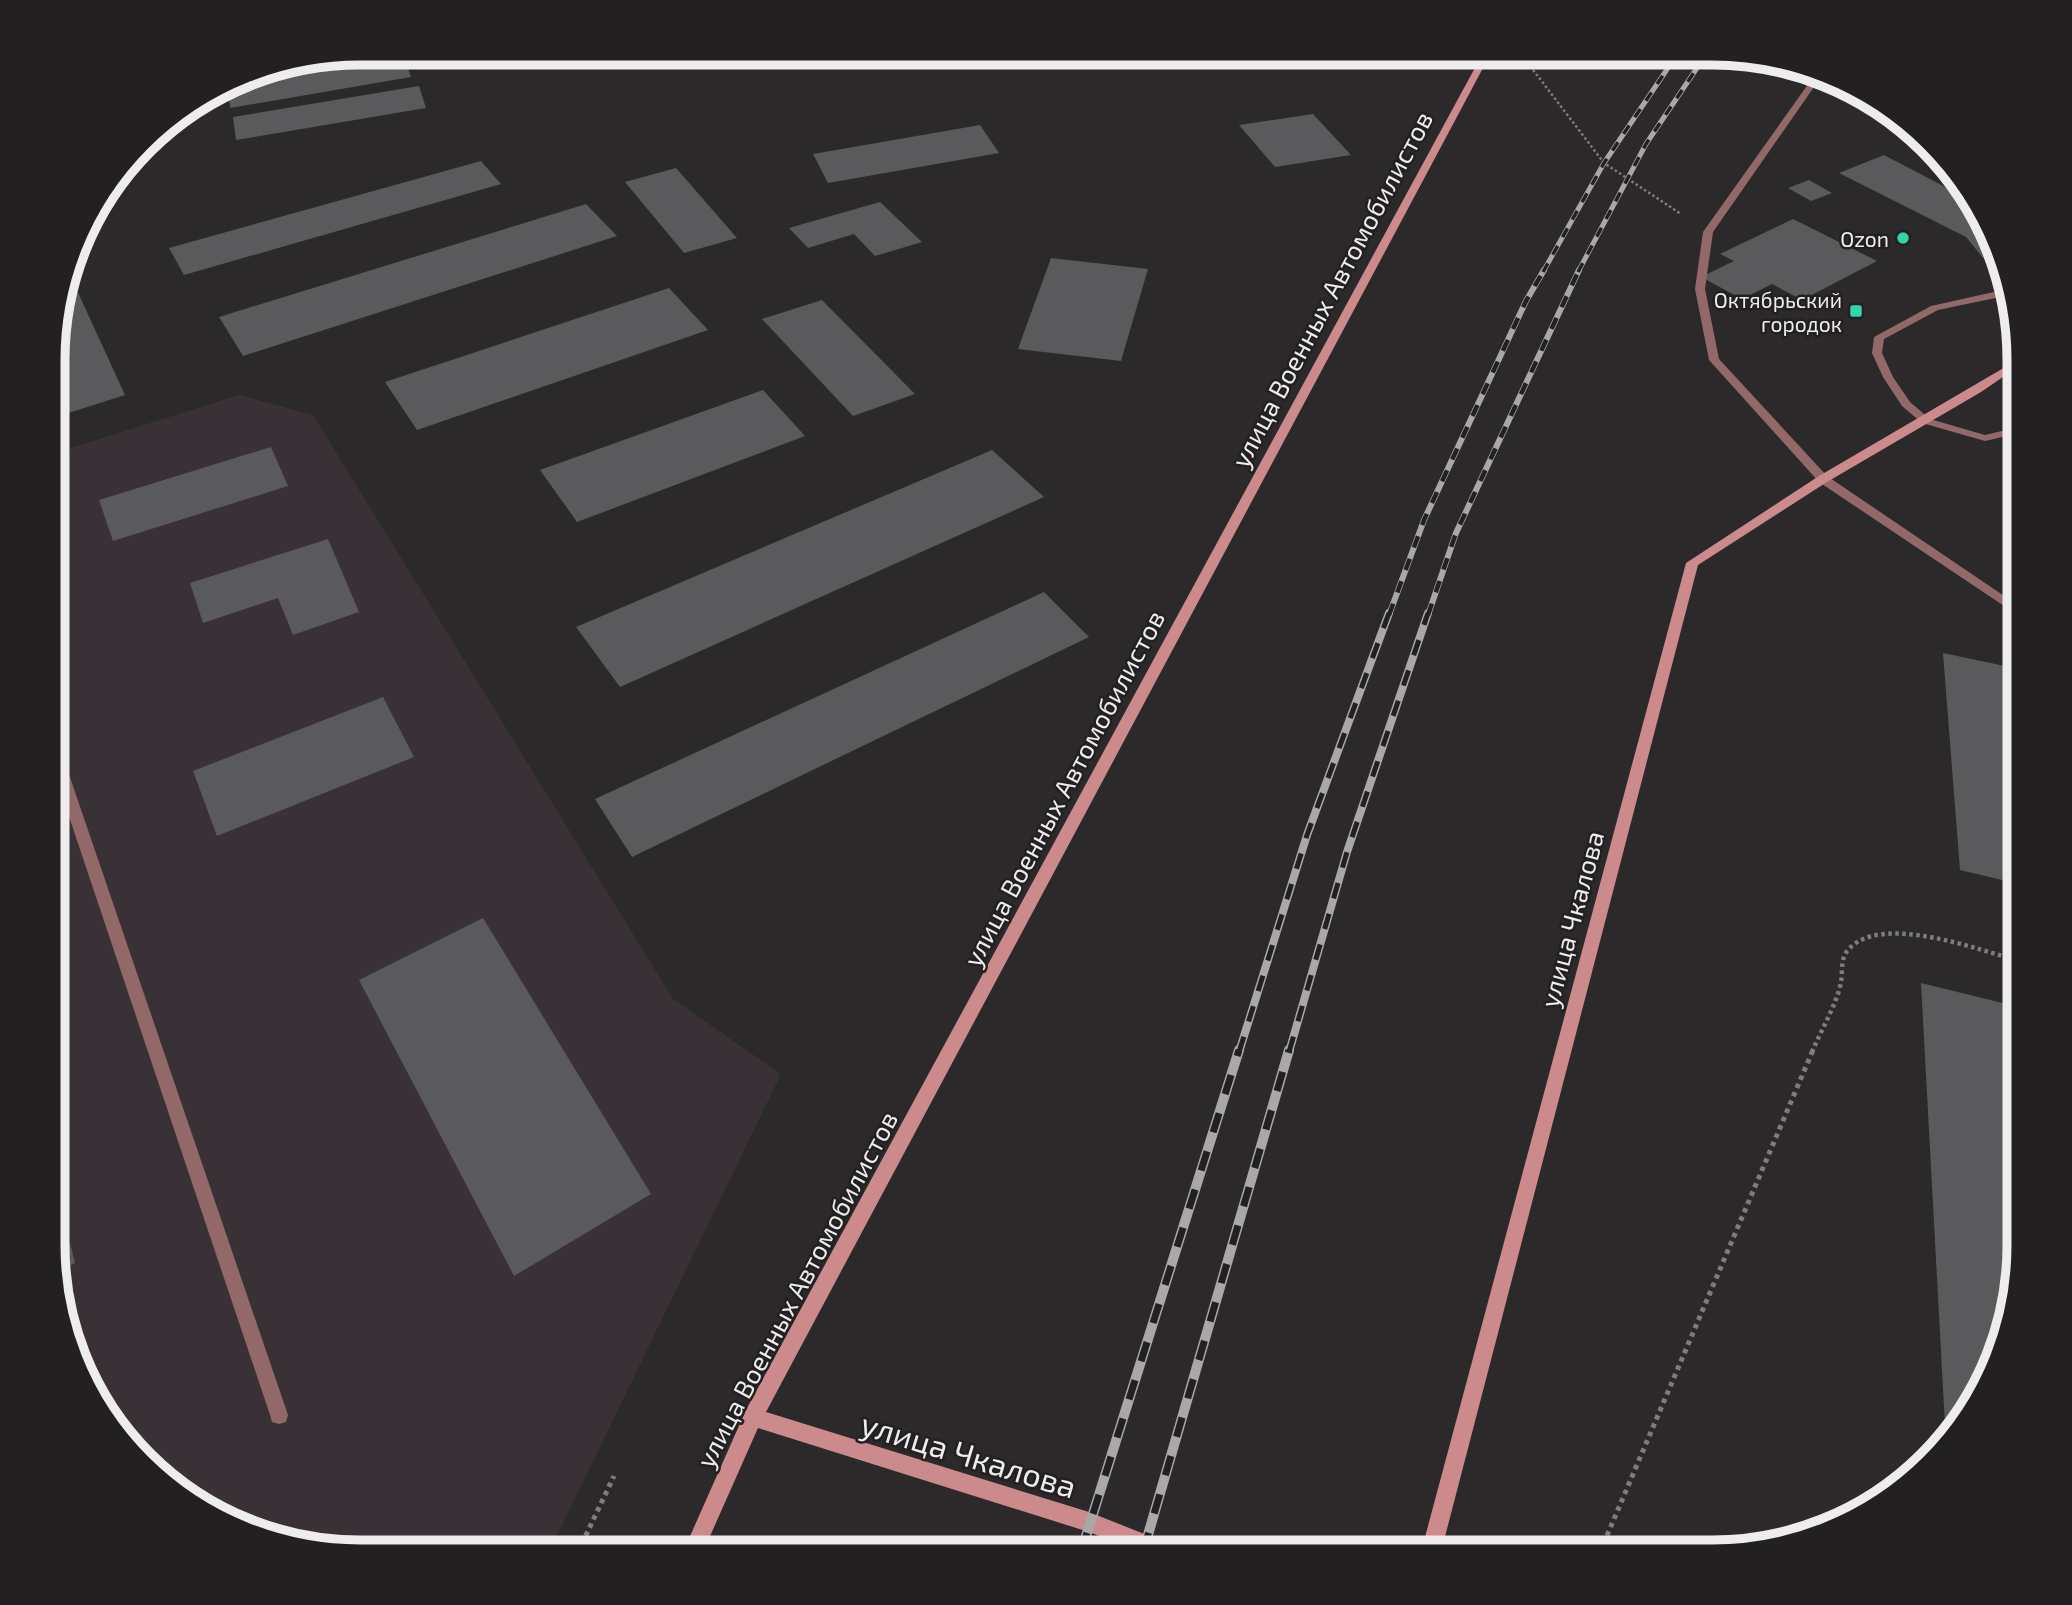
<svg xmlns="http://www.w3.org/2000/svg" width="2072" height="1605" font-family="'Exo 2',sans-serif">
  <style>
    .built { fill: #393136 }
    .building { fill: #5a595c }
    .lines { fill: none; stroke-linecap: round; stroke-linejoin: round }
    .path-far2 { stroke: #7e7c7d; stroke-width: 2.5; stroke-dasharray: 2.5 2.5; stroke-linecap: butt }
    .path-far1 { stroke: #7e7c7d; stroke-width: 4.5; stroke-dasharray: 3.5 3.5; stroke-linecap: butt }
    .path { stroke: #7e7c7d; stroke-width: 5; stroke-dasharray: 4.5 4.5; stroke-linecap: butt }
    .lane { fill: #926869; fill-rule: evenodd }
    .street { fill: #926869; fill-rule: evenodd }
    .secondary { fill: #cc8a8c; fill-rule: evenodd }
    .rail-far3-casing { stroke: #a9a7a8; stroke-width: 5 }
    .rail-far2-casing { stroke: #a9a7a8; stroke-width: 6 }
    .rail-far1-casing { stroke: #a9a7a8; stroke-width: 8 }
    .rail-casing { stroke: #a9a7a8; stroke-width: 10 }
    .rail-far3 { stroke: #222021; stroke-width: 3.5; stroke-dasharray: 10; stroke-linecap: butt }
    .rail-far2 { stroke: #222021; stroke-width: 4.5; stroke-dasharray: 12; stroke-linecap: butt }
    .rail-far1 { stroke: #222021; stroke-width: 5; stroke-dasharray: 16; stroke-linecap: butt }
    .rail { stroke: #222021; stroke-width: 7; stroke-dasharray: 20; stroke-linecap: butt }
    .poi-dot { fill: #32d4a9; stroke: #222021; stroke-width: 2.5 }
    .labels { text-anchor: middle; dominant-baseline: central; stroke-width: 5; stroke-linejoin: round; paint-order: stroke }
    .far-poi-label { font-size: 21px; fill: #eeeced; stroke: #222021; text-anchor: end }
    .street-label { font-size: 26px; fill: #eeeced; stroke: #222021 }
    .near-street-label { font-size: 32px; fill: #eeeced; stroke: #222021 }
    .rim { fill: none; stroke: #eeeced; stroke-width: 9 }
  </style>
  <rect width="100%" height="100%" fill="#2c292b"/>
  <path class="built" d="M239,395L313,415L673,999L781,1074L549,1552H340L243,1529L157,1476L84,1381L53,1266L55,453Z"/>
  <path class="building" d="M404,57L411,77L230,108L228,88L233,85Z
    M419,86L426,108L236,140L233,117Z
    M1313,114L1351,155L1275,167L1239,125Z
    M163,125V147L139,151L158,129Z
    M980,125L999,153L828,183L813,154Z
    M1884,155L1970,200L1988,224L1996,259H1984L1966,237L1839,173Z
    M481,161L501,184L184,275L169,248Z
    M676,168L737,238L684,253L625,182Z
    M1809,180L1832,193L1811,201L1788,188Z
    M880,202L922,242L875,256L854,234L808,248L789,228Z
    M586,204L617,236L243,356L219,317Z
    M1793,219L1877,261L1802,300L1772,284L1742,299L1701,277L1734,261L1720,254Z
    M1051,258L1148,269L1121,361L1018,349Z
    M70,275L125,395L59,416L55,405V319Z
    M669,288L708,330L417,430L385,382Z
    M822,300L915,394L853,416L762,319Z
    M763,390L805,436L577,522L540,470Z
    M271,447L288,486L113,541L99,500Z
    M992,450L1044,497L620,687L576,627Z
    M328,539L359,612L293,635L278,598L203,623L190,583Z
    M1044,592L1089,637L632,857L595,799Z
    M1943,653L2019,669V884L1960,870Z
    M383,697L414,757L217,836L193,771Z
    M483,918L651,1194L514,1276L359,980Z
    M1921,983L2019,1007V1266L1996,1363L1946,1444Z
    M53,1174L75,1263L55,1273L53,1266Z"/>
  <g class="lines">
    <path class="path-far2" d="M1521,54L1604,163L1681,214"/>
    <path class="path-far1" d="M1812,1052C1821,1030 1837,1004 1841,982C1843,971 1840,959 1848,950C1880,912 1979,950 2019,961"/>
    <path class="path" d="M578,1552L614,1476
      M1600,1552L1813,1050"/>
    <path class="lane" d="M1816,73L1823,74L1713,232L1705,289L1719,359L1827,476L2019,606V616L1819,482L1709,360L1695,289L1703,232Z
      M54,746L61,751L288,1415L286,1422L279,1424L272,1422L270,1415L54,772Z"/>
    <path class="street" d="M2003,290L2005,296L1938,310L1884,339L1882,353L1893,377L1910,402L1930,419L1985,435L2019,427V433L1985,441L1922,423L1902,406L1883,377L1872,353L1874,337L1931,306Z"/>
    <path class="secondary" d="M1483,53H1491L766,1412L1089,1512L1172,1545L1175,1552H1141L1089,1532L758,1428L703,1552H683L746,1410Z
      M2019,359V366L1981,392L1827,482L1698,565L1441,1552H1421L1686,563L1819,476Z"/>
    <g class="rail-far3-casing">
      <path id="rail-far3" d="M1543,272L1604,163L1678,53
        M1578,272L1646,144L1707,53"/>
    </g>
    <g class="rail-far2-casing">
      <path id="rail-far2" d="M1389,615L1424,520L1526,301L1544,270
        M1428,615L1456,533L1579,270"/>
    </g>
    <g class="rail-far1-casing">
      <path id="rail-far1" d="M1239,1052L1307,835L1389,613
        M1289,1052L1347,852L1428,613"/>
    </g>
    <g class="rail-casing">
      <path id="rail" d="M1081,1552L1239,1050
        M1143,1552L1289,1050"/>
    </g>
    <use href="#rail-far3" class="rail-far3"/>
    <use href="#rail-far2" class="rail-far2"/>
    <use href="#rail-far1" class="rail-far1"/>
    <use href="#rail" class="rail"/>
  </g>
  <g class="poi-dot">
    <circle cx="1903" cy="238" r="7"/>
    <rect x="1849" y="304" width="14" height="14" rx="3.5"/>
  </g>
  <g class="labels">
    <g class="far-poi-label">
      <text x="1889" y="238">Ozon</text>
      <text x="1842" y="299">Октябрьский<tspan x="1842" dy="24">городок</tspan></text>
    </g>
    <g class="street-label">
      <text transform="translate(1331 289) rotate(-62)">улица Военных Автомобилистов</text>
      <text transform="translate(1063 788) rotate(-62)">улица Военных Автомобилистов</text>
      <text transform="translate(1571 919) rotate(-75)">улица Чкалова</text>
      <text transform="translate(796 1289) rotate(-62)">улица Военных Автомобилистов</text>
    </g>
    <g class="near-street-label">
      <text transform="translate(969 1454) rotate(17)">улица Чкалова</text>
    </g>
  </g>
  <path d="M0 0H2072V1605H0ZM360 65H1712A295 295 0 0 1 2007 360V1245A295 295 0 0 1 1712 1540H360A295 295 0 0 1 65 1245V360A295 295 0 0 1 360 65Z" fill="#222021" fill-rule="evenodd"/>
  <path class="rim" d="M360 65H1712A295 295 0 0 1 2007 360V1245A295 295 0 0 1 1712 1540H360A295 295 0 0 1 65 1245V360A295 295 0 0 1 360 65Z"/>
</svg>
